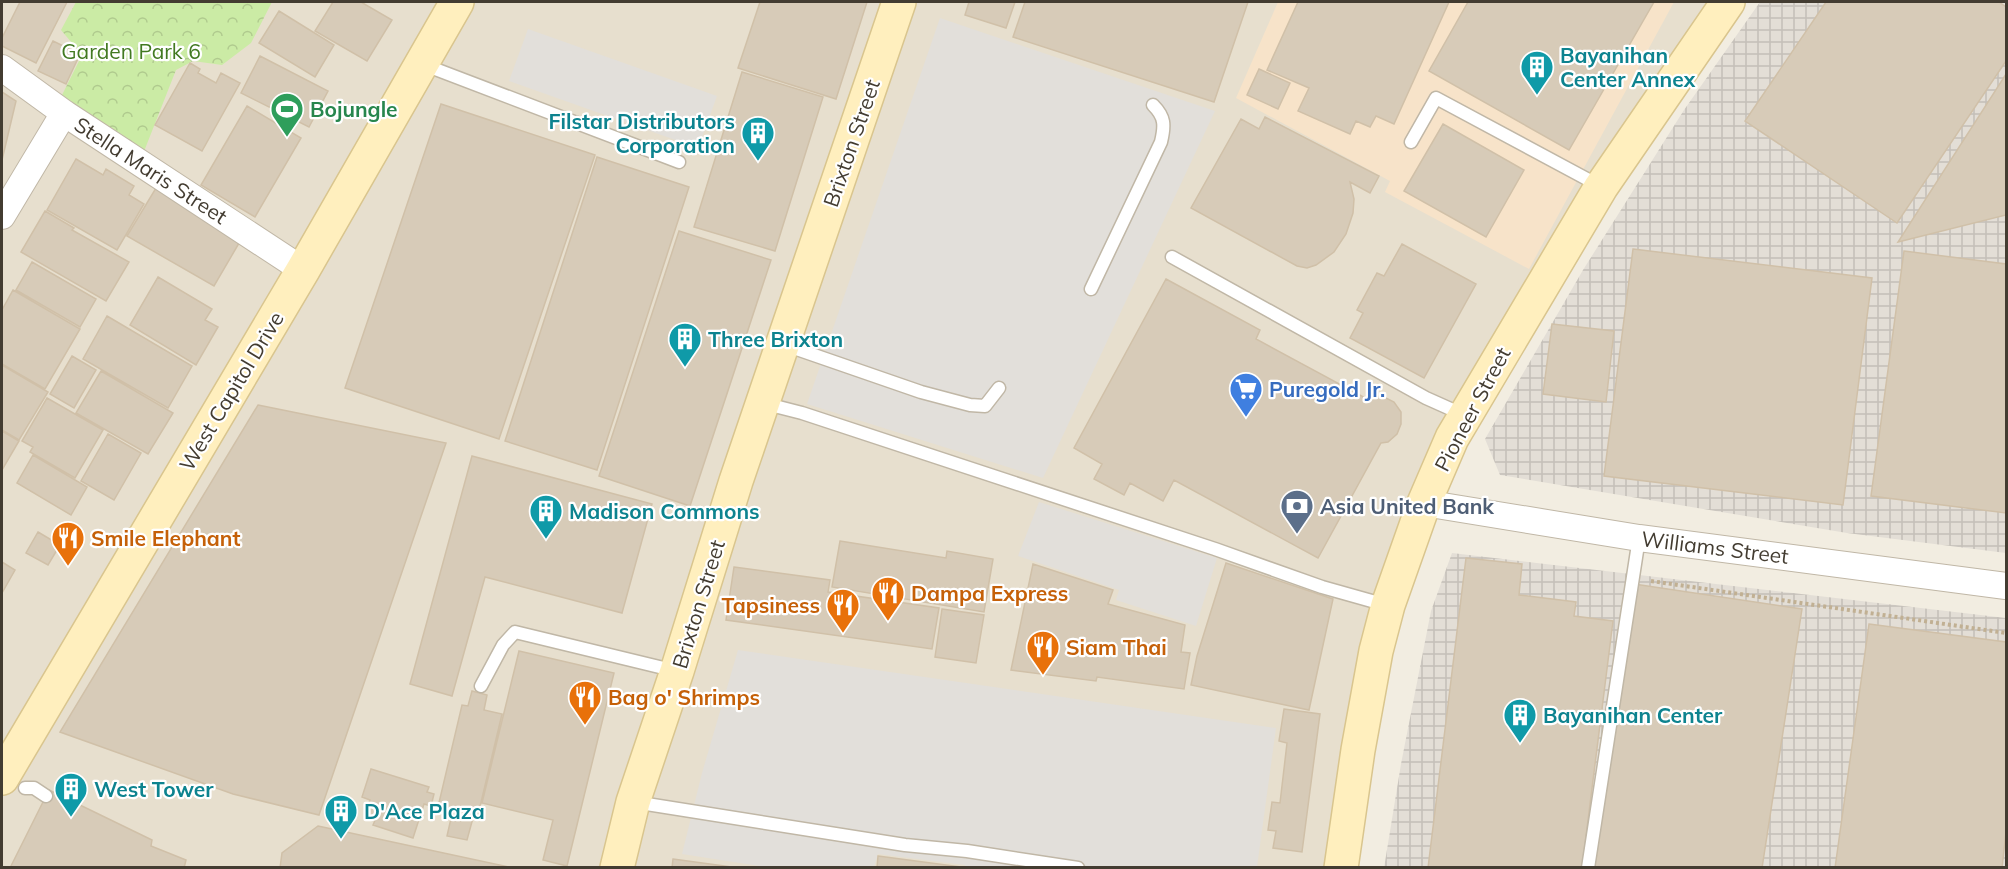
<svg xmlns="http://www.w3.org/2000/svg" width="2008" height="869" font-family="Mulish,sans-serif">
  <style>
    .residential { fill: #e7dfce }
    .commercial { fill: #f7e3c9 }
    .industrial { fill: url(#industrial-grid) }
    .park { fill: url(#park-crowns) }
    .parking { fill: #e2dfda }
    .building { fill: #d7cbb8; stroke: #d0c0a8; stroke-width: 1.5 }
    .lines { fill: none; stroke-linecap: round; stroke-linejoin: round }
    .lane-casing { stroke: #c0b7a6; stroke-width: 15 }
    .street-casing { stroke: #c0b7a6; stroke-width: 28 }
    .secondary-casing { stroke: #d9c58e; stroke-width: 36 }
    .path { stroke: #c1b093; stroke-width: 4; stroke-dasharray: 3 3; stroke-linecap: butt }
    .lane { stroke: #fff; stroke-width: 12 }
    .street { stroke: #fff; stroke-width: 26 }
    .secondary { stroke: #ffefbe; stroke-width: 33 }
    .labels { text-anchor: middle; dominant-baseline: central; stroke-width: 4.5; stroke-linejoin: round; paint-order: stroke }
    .park-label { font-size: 21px; fill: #427921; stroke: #fff }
    .culture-label { font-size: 21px; font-weight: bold; fill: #0d838f; stroke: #fff; text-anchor: start }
    .leisure-label { font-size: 21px; font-weight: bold; fill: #27864d; stroke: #fff; text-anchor: start }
    .street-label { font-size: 21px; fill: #433c31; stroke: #fff }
    .shop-label { font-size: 21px; font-weight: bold; fill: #366cbe; stroke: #fff; text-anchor: start }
    .service-label { font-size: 21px; font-weight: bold; fill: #4e5e75; stroke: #fff; text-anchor: start }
    .food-label { font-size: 21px; font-weight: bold; fill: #c56008; stroke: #fff; text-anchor: start }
  </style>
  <defs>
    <pattern id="industrial-grid" width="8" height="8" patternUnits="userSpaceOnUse" patternTransform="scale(1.5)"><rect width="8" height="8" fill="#e3ded6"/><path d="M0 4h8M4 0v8" fill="none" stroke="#c4bfb8"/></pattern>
    <pattern id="park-crowns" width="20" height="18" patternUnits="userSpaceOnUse" patternTransform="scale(1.5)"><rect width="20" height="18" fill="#cbeba5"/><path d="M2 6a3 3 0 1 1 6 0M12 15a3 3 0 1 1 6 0" fill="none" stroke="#b0ca8e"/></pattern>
  </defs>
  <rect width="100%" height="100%" fill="#f2ede1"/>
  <path class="residential" d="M2,2H1737L1412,514L1337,867L2,868Z"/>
  <path class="commercial" d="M1278,2H1674L1529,269L1385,192L1390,181L1236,98Z"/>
  <path class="industrial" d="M1760,2H2006V553L1847,533L1500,475L1485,439L1583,270L1684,110Z
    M1452,553L2006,618V867L1384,868L1401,764L1431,611Z"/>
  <path class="park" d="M76,2H272L251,43L222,65L193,61L176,70L143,154L62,95L82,55L61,30Z"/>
  <path class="parking" d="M940,18L1215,111L1043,478L807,404Z
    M528,29L717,96L698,148L509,81Z
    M1039,502L1217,558L1196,626L1116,600L1119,590L1018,556Z
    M738,650L1276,728L1257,867L965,868V865L878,854L874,867L772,868L682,854L702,773Z"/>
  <path class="building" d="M20,2H67L36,63L2,46V38Z
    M333,2H361L392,20L367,61L315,31Z
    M760,2H867L836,99L738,68Z
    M969,2H1015L1006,28L965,15Z
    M1025,2H1248L1214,102L1013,37Z
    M1298,2H1449L1394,124L1376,116L1370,127L1356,121L1350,134L1298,111L1309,88L1267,70Z
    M1468,2H1654L1569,150L1429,71Z
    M1826,2H1999L2006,7V61L1897,223L1745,121Z
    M279,11L334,45L315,77L259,43Z
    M53,41L80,54L66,84L38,71Z
    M260,56L328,91L309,127L241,93Z
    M190,63L200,69L198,73L216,83L221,73L240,83L202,151L155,125Z
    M1259,69L1290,83L1278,109L1247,95Z
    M742,72L823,97L775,251L694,227Z
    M2006,74V215L1898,242Z
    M2,92L16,101L2,160Z
    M441,104L595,155L499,439L345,388Z
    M247,106L301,138L255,217L201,185Z
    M1265,117L1379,176L1370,193L1350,182L1354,199L1353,213L1346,234L1334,252L1316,265L1307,268L1297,266L1191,208L1241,119L1259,129Z
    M1443,124L1524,170L1486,237L1404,191Z
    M597,157L689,187L597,470L505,441Z
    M76,159L103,175L106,169L134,186L129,195L144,204L117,250L47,210Z
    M156,188L242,238L214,286L127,236Z
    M45,211L74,228L72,230L129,262L106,301L21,252Z
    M679,231L771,260L690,506L599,476Z
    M1402,244L1476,284L1424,378L1350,338L1363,313L1357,310L1377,273L1384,276Z
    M1633,249L1872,278L1843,505L1604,476Z
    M1904,251L2006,264V513L1871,496Z
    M32,262L96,299L80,327L16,290Z
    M158,277L212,309L205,320L218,327L196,365L130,325Z
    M1166,279L1260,330L1256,339L1367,399L1374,396L1384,397L1394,402L1401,412V424L1397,434L1388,442L1381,443L1318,558L1174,480L1163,501L1130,483L1124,495L1094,479L1102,464L1074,448Z
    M13,290L80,329L45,389L2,364V310Z
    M107,316L192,366L168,408L83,359Z
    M1552,324L1614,331L1606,402L1543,394Z
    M72,356L96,370L74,408L50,394Z
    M2,365L48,392L19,440L2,430Z
    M101,371L173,413L148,454L76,413Z
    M47,398L103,430L75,478L30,452L33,447L22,441Z
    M258,405L446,443L319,815L233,794L60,732Z
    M2,431L19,441L2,470Z
    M108,434L141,453L114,500L81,481Z
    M33,455L87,487L71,515L17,483Z
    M472,456L652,504L622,613L485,577L452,696L410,684Z
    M38,532L60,545L48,565L26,553Z
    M840,541L946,558L947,551L993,559L984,612L832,587Z
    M1466,558L1522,564L1519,595L1576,602L1574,616L1613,621L1582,868H1428Z
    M2,562L15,570L2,593Z
    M1226,563L1333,599L1309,710L1191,685L1197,656Z
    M1033,564L1113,590L1108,604L1185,625L1181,652L1190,653L1184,689L1097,677L1096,681L1011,670Z
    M734,567L830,580L828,592L939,608L932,649L726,620Z
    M1634,584L1802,609L1762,868H1591Z
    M942,609L984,615L976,663L935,657Z
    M1869,624L2006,642V832L2002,868H1835Z
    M519,651L614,673L567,866L543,860L553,820L482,803Z
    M472,691L487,695L484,710L502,714L478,815L438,807L462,705L468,706Z
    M1284,709L1320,714L1302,852L1273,848L1276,831L1268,830L1272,802L1280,803L1287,743L1279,741Z
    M371,769L429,787L427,792L434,794L431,806L424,804L413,838L373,825L376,818L365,815L370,800L362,797Z
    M49,790L152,840L151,846L186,860L184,868H10Z
    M452,814L473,818L467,840L447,836Z
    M318,826L513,868H280L282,853Z
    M878,856L961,867L877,868Z
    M673,859L739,868H672Z"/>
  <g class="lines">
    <g class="lane-casing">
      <path id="lane" d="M422,64L679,162
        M1411,142L1436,98L1600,186
        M1172,257L1426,398L1464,415
        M1091,289L1161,142C1165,125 1165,117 1153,105
        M785,345L921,392L970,405L985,406L999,388
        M763,403L802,413L1215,549L1322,587L1386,605
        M481,686L503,645L515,632L676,671
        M25,788H34L46,796
        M634,802L905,845L967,851L1078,868
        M1588,868L1639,538"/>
    </g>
    <g class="street-casing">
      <path id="street" d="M2,68L64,113L303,270
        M2,216L64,113
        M1424,503L1639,538L2006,586"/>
    </g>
    <g class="secondary-casing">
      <path id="secondary" d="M2,778L303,270L457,2
        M617,868L633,802L677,671L736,481L899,2
        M1341,868L1358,750L1376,651L1388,605L1424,503L1452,438L1601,187L1728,2"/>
    </g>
    <path class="path" d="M1651,581L2006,633"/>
    <use href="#lane" class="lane"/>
    <use href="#street" class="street"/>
    <use href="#secondary" class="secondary"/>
  </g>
  <defs>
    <g id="building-pin" transform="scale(1.725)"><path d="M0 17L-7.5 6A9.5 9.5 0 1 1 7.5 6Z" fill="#0f9aa8" stroke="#fff"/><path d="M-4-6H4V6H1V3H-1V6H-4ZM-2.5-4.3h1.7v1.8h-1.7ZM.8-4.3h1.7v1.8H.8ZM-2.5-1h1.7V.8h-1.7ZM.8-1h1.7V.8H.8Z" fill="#fff"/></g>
    <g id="stadium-pin" transform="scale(1.725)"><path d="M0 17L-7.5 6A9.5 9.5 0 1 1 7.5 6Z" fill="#2e9e5b" stroke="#fff"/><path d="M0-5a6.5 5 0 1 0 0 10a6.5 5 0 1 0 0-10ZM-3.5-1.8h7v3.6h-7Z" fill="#fff"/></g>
    <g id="supermarket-pin" transform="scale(1.725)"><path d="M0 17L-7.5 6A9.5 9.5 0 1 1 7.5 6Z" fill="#3f7fe0" stroke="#fff"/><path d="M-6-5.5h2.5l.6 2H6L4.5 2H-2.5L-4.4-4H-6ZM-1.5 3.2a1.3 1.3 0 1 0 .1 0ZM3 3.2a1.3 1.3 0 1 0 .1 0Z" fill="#fff"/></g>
    <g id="bank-pin" transform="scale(1.725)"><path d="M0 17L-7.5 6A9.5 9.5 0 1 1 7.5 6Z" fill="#5c6f8a" stroke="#fff"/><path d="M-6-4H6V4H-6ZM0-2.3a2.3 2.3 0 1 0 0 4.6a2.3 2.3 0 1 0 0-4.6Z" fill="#fff"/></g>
    <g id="restaurant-pin" transform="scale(1.725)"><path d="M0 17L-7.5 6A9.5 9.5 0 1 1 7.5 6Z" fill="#e8710a" stroke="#fff"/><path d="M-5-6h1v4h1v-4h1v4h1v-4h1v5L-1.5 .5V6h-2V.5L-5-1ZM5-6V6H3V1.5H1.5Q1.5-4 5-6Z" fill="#fff"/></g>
  </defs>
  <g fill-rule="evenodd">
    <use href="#building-pin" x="1537" y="67"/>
    <use href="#stadium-pin" x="287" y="109"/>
    <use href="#building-pin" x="758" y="133"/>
    <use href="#building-pin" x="685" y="339"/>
    <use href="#supermarket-pin" x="1246" y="389"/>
    <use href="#bank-pin" x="1297" y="506"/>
    <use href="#building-pin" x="546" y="511"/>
    <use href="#restaurant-pin" x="68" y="538"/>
    <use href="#restaurant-pin" x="888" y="593"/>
    <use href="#restaurant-pin" x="843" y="605"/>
    <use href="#restaurant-pin" x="1043" y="647"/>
    <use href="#restaurant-pin" x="585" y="697"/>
    <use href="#building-pin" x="1520" y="715"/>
    <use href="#building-pin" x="71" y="789"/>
    <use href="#building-pin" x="341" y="811"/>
  </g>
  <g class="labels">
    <g class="park-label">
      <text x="131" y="51">Garden Park 6</text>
    </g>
    <g class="culture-label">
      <text x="1560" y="55">Bayanihan<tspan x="1560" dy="24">Center Annex</tspan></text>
      <text x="735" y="121" text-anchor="end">Filstar Distributors<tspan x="735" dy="24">Corporation</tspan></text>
      <text x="708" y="339">Three Brixton</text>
      <text x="569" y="511">Madison Commons</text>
      <text x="1543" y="715">Bayanihan Center</text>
      <text x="94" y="789">West Tower</text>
      <text x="364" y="811">D'Ace Plaza</text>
    </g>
    <g class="leisure-label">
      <text x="310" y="109">Bojungle</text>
    </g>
    <g class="street-label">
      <text transform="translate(851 143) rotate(-71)">Brixton Street</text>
      <text transform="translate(151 170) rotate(33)">Stella Maris Street</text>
      <text transform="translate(231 391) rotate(-59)">West Capitol Drive</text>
      <text transform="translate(1472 409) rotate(-62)">Pioneer Street</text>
      <text transform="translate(1715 547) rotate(7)">Williams Street</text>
      <text transform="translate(698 604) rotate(-73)">Brixton Street</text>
    </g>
    <g class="shop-label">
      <text x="1269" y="389">Puregold Jr.</text>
    </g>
    <g class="service-label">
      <text x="1320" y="506">Asia United Bank</text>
    </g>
    <g class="food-label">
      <text x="91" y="538">Smile Elephant</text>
      <text x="911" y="593">Dampa Express</text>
      <text x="820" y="605" text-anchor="end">Tapsiness</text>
      <text x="1066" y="647">Siam Thai</text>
      <text x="608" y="697">Bag o' Shrimps</text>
    </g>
  </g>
  <rect width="2008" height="869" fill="none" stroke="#433c31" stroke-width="6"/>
</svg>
